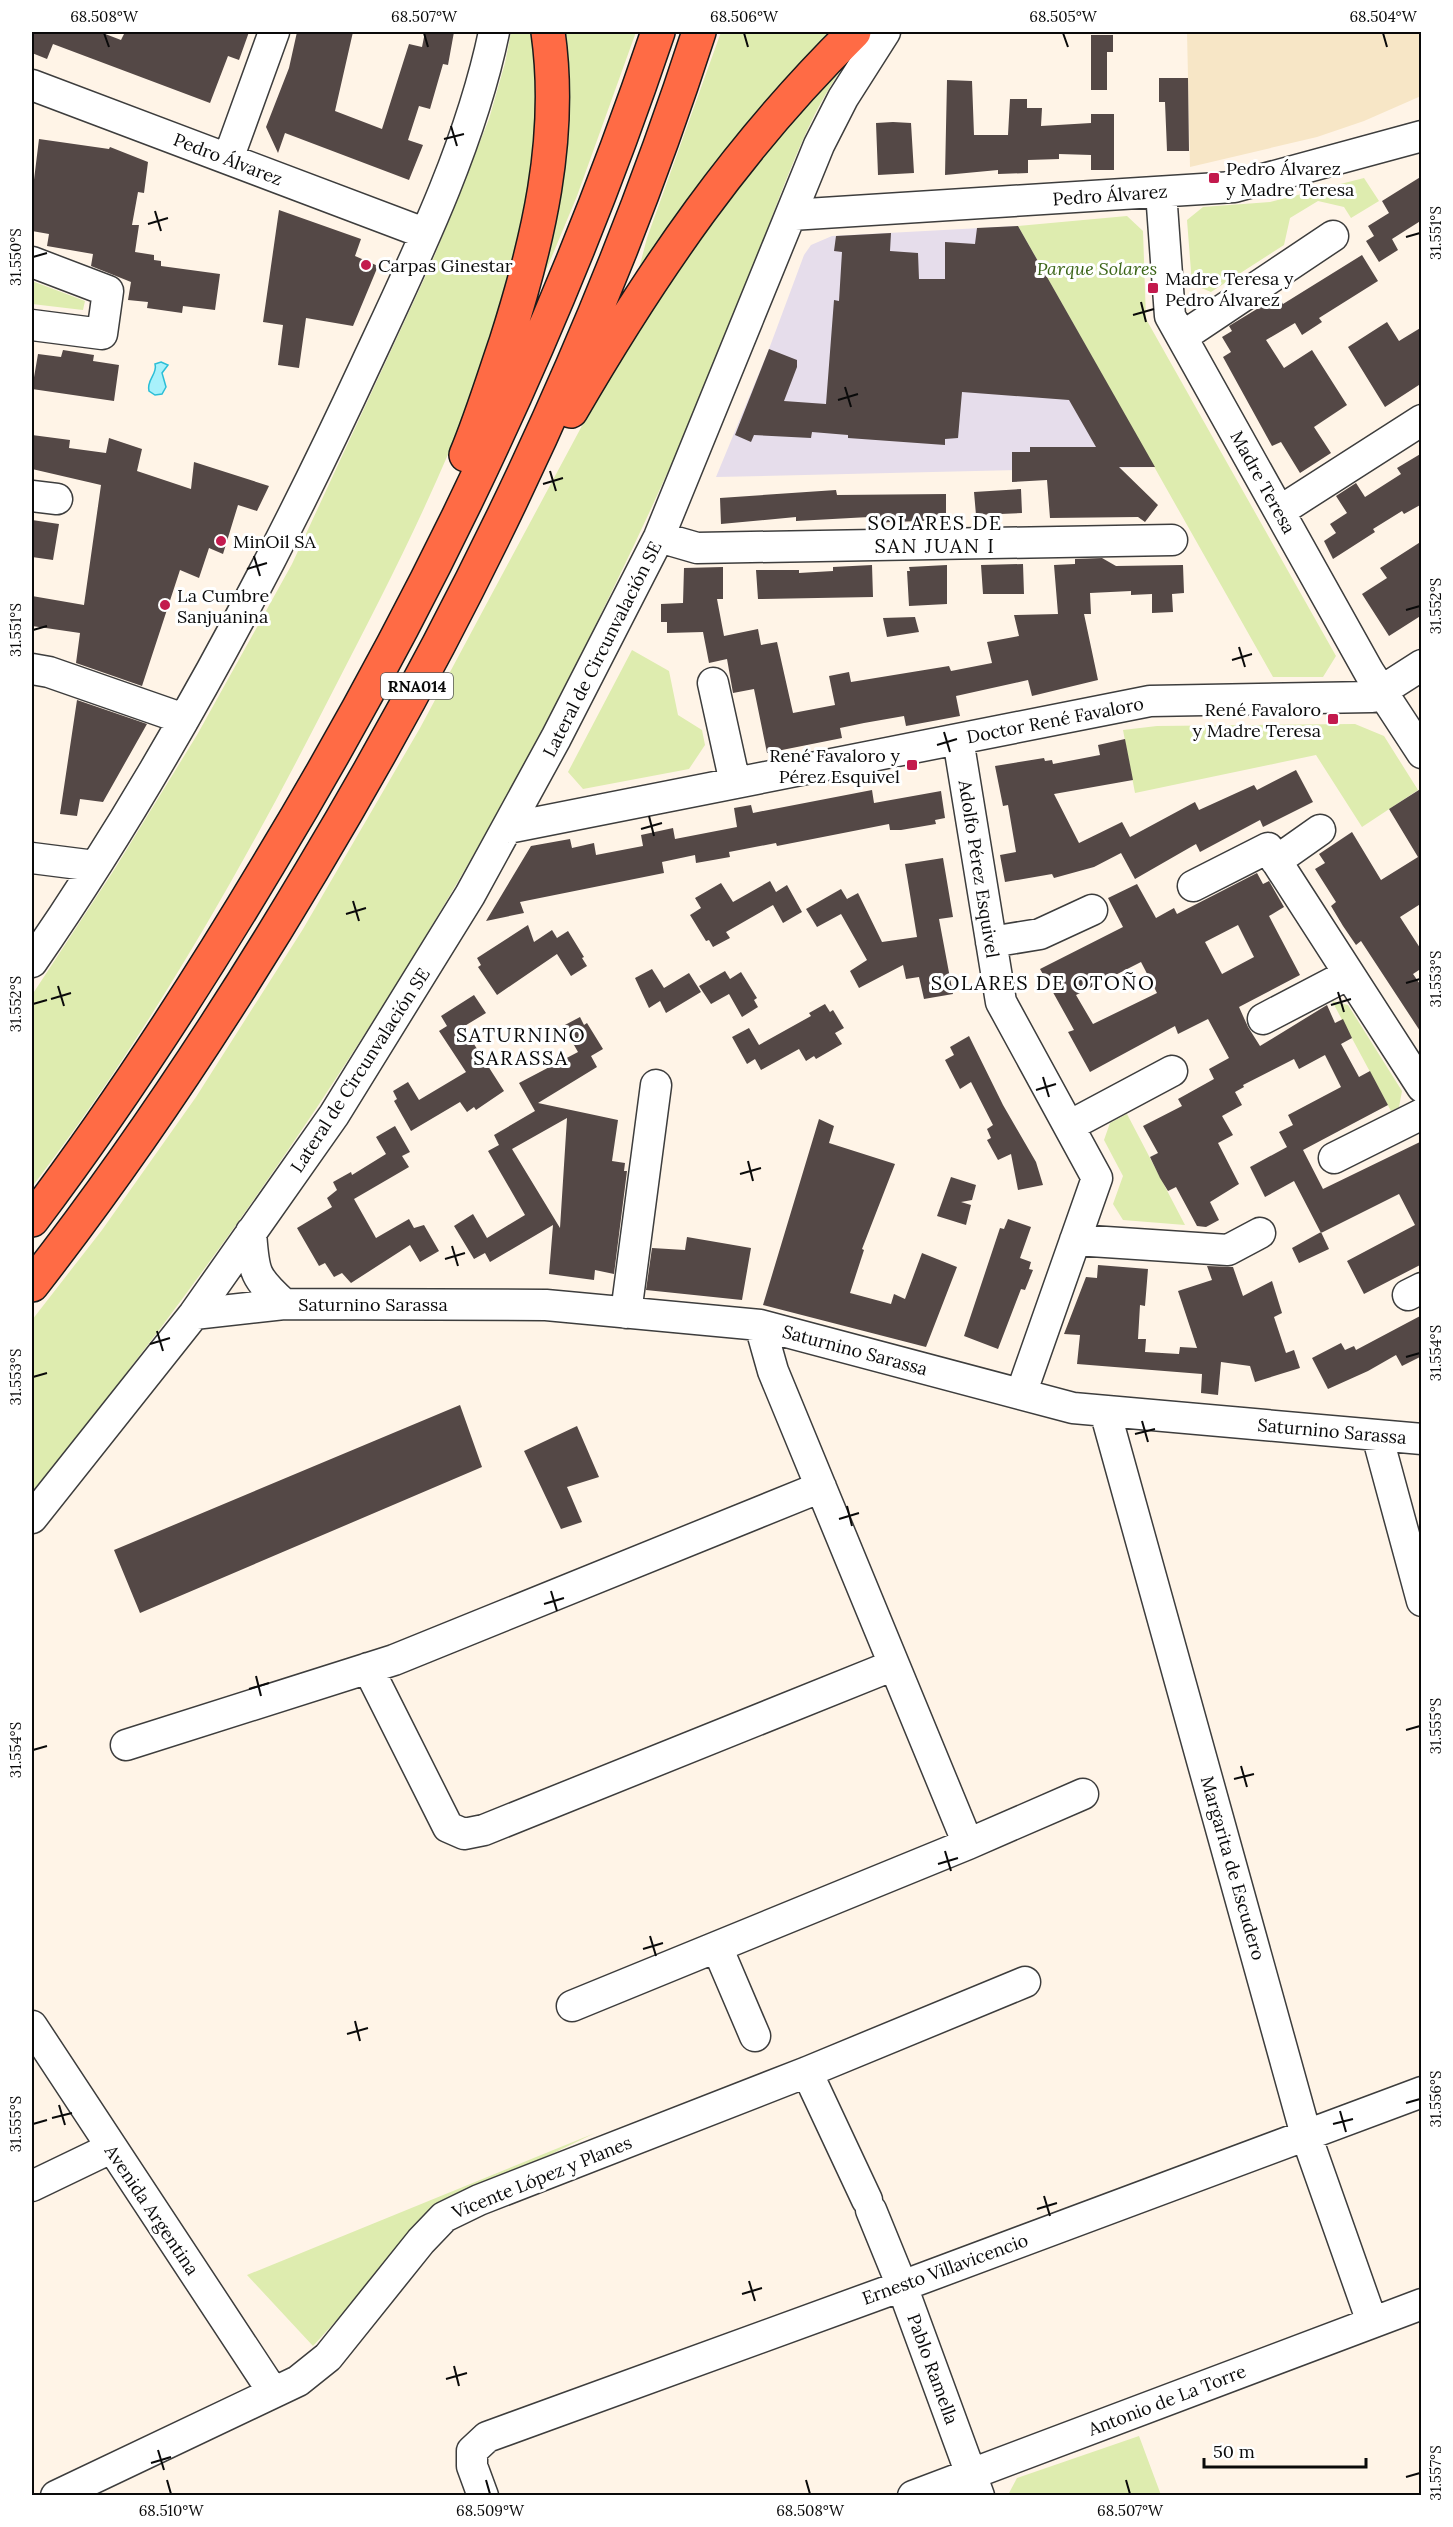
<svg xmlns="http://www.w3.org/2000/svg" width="1453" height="2527" font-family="Lora,serif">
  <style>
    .industrial { fill: #e6ddeb }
    .farmland { fill: #f7e6c6 }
    .green { fill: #deecaf }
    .water { fill: #a8f1fb; stroke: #2abed7; stroke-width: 1.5 }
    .building { fill: #544846; fill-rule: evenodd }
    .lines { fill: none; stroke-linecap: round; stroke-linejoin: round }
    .minor-casing { stroke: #3d3d3d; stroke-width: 33 }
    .highway-casing { stroke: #1b1b1b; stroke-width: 36 }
    .minor { stroke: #fff; stroke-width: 30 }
    .highway { stroke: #ff6b45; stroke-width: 33 }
    .ticks { fill: none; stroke: #0a0a0a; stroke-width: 2 }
    .poi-dot { fill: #c31a4d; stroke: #fff; stroke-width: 2 }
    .labels { text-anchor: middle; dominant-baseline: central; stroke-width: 6; stroke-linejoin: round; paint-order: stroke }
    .shield { fill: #fff; stroke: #545454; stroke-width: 1.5 }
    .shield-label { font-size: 16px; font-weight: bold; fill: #0a0a0a }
    .street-label { font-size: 18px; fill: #0a0a0a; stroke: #fff }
    .poi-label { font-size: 18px; fill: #0a0a0a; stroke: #fff; text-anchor: start }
    .park-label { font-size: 18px; font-style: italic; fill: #3b6517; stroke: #fff }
    .neighbourhood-label { font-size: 20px; letter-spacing: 1.5px; fill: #0a0a0a; stroke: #fff }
    .neatline { fill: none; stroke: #0a0a0a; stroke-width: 2 }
    .ticks-label { font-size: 15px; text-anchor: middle; fill: #0a0a0a }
  </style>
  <rect width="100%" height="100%" fill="#fff4e7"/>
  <path class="industrial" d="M1018,226L1155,467L716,477L769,349L804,255L811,245L832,236Z"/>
  <path class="farmland" d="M1187,32H1421V96L1364,121L1317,137L1190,167Z"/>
  <path class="green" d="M511,32H535C557,259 436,491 335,687C246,862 151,1031 32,1187V995L114,870L197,735L292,564L432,262L489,119L505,63Z
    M559,32H636L577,196L530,309Z
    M721,32H843L636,280L647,238Z
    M864,35C847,61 829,86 815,114C784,177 763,245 737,310C699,405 657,498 613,589C458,913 259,1214 32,1492V1320L102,1230L196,1097L303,929L420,728L584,422L672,275L742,182Z
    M1364,178L1379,201L1351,218L1344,207L1318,201L1290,218L1284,245L1211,292L1192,284L1187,220L1203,207L1270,202Z
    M1127,216L1143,231L1146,319L1336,656L1323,677H1273L1018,226Z
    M32,281L85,301L83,310L32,304Z
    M632,650L669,671L678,715L702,730L705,745L689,769L583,789L568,772Z
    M1355,724L1384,736L1418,790L1362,827L1316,755L1135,793L1123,730L1157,726Z
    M1332,1001L1348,1005L1402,1091L1399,1107L1391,1111Z
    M1127,1114L1185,1225L1123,1220L1113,1204L1123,1176L1104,1140L1110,1123Z
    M595,2133L440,2208L313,2346L247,2275Z
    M1139,2436L1161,2495H1008L1017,2478Z"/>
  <path class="water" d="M161,362L168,365L162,373L166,387L162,394L155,395L149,391C146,380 158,374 155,364Z"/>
  <path class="building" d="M32,32H100L121,40L125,32H249L239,60L228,56L210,103L53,44L47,59L32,53Z
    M297,32H353L335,111L382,129L409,44L422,47L425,32H454L448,65L443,64L430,109L419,106L408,140L423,145L409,180L285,133L278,153L266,127L289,68Z
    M1091,35H1113V52H1107V90H1091Z
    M1159,78H1188L1189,151H1167L1165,102H1159Z
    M947,80L972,81L974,135H1008L1010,99H1027V108H1042L1041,126L1091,123V114H1114V170H1091V155L1059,154V159L1028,160V173L998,174V170L945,175Z
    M893,122L911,123L914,173L878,175L876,123Z
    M39,139L109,149L110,147L148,162L144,193L138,192L132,225H139L135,252L154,255V260L161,261V266L220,274L215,310L183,306L182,313L147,308L148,302L128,300L131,282L91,266L93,254L47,246L49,234L32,231V196Z
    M1422,176V220L1392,239L1398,250L1379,262L1366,241L1374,236L1368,226L1389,213L1382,201Z
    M279,210L361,239L355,256L378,266L353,326L306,318L299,368L278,365L283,325L263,322Z
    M1018,226L1155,467H1119L1158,505L1145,522L1138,517L1050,518L1047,480L1012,482V452H1030V447H1096L1069,400L962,392L958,438L945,439V445L848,438V435L812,432L811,438L754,435L751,442L735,435L769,349L797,360V367L784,401L826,404L834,300L839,301L842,252L834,251L836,236L891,233L890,251L918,253L919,279H945V242L975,244L977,228Z
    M1362,255L1378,281L1319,318L1322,322L1302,335L1295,323L1266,340L1284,368L1312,350L1347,405L1314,427L1331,453L1300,473L1281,442L1272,446L1223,357L1231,352L1222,337L1232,331L1229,326L1278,296L1283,304Z
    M1387,322L1399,341L1422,327V383L1385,407L1348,347Z
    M63,350L94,355L93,361L119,365L114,401L32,389L38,354L61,357Z
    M32,435L70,440L69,448L106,453L109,438L142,449L137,471L191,489L194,462L269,486L257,511L238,505L223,554L209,548L199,578L180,570L142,686L76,663L80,633L32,626V596L84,605L101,485L32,469Z
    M1422,453V504L1404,514L1402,511L1373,529L1375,532L1333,559L1324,541L1336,533L1330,524L1347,513L1336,496L1356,483L1365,497L1401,474L1397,468Z
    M1021,489L1022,513L976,515L974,492Z
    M836,490L837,495L946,494V520L869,523V517L796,521V517L721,524L720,498Z
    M32,520L59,524L53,560L32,557Z
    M1422,541V615L1389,636L1362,594L1387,578L1380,568Z
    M1102,558L1116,566L1183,565L1184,593L1172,594L1173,612L1152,613V594L1131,595V591L1090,593L1091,614H1084L1098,680L1032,696L1028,680L956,696L960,716L906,726L904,716L864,723L840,728L842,738L767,753L754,689L733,693L727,659L709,663L703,632L667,633V622H661V604L683,603L684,568L723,567V599H717L724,636L758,629L761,645L777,642L793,713L835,705L829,676L849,672L851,682L949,666L951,671L992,663L987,642L1019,636L1014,615L1058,614L1054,565L1075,564V559Z
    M1023,564L1024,594H983L981,565Z
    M872,565L873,597L758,599L756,570H799V573L833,571V567Z
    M947,565V604L909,606L907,571H910L909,567Z
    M915,617L919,632L887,637L883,618Z
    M77,700L147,724L103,802L80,799L77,816L60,814Z
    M1125,739L1133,780L1054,794L1079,843L1122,822L1130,837L1195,802L1199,810L1254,785L1257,790L1296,770L1313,802L1263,827L1260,820L1200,852L1196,844L1135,879L1121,853L1094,867L1054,878L1052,874L1005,882L1000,855L1016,852L1008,805L1003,806L995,766L1044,758L1045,761L1052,760L1053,764L1100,755L1098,745Z
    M1422,788V903L1400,917L1422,951V968L1413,974L1422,987V1034L1361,941L1356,945L1343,926L1331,906L1336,902L1315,869L1325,863L1319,854L1352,832L1381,880L1418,857L1389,809Z
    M872,790L874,803L941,791L945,818L935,820L936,824L901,830H890L889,824L777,846L776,843L729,852L730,857L696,863L695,855L662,862L664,873L520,902L524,913L486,921L531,846L570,839L572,848L594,843L596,855L643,846L641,835L673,828L675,839L737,827L734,808L751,805L753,813Z
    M943,858L953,917L939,919L953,994L924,999L919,977L906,979L903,965L859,988L850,971L867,960L841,914L817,927L806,909L841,889L847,899L858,893L882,942L917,937L905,864Z
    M1257,873L1263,884L1269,881L1284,907L1269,916L1300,975L1239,1007L1248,1027L1260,1046L1327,1005L1335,1023L1343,1019L1352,1038L1341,1044L1359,1077L1370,1071L1388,1105L1303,1150L1323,1189L1422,1141V1264L1364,1294L1347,1261L1415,1225L1399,1194L1321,1233L1294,1181L1265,1197L1250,1167L1287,1147L1279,1132L1293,1125L1288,1115L1341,1087L1325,1055L1299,1069L1294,1059L1243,1085L1244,1087L1235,1092L1242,1105L1222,1116L1233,1135L1218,1143L1239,1184L1210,1202L1219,1220L1206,1227L1197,1226L1176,1187L1168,1191L1160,1178L1150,1157L1158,1153L1143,1126L1182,1106L1178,1099L1214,1079L1209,1069L1229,1058L1208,1019L1178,1034L1175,1026L1090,1072L1068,1032L1074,1030L1040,969L1123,927L1108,898L1137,884L1156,918L1174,908L1177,914ZM1238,925L1254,957L1222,974L1205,942ZM1141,962L1157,993L1093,1024L1076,995Z
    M770,881L776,892L787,885L802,912L783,923L773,905L726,932L730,938L713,947L709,940L706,941L690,915L701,908L695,898L721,883L733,902Z
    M528,925L534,942L552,930L557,938L568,931L584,957L582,958L587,966L571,976L557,954L497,995L478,967L481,965L477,958Z
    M652,969L664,988L689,973L701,992L666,1013L660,1001L649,1008L635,978Z
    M725,971L730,979L741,972L757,998L754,1000L758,1007L742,1017L729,994L711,1004L699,986Z
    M474,995L486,1013L463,1027L504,1091L476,1110L474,1107L467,1112L460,1102L411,1131L394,1101L397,1099L393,1091L408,1082L419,1100L466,1072L439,1031L447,1026L441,1016Z
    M825,1004L830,1012L833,1010L844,1028L835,1033L842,1044L816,1059L814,1056L806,1061L799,1049L761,1070L755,1059L747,1064L732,1037L749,1028L759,1045L811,1016L809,1013Z
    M580,1017L584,1025L587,1023L603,1049L591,1056L597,1067L538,1103L618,1120L612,1161L625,1163L624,1171H627L614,1274L595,1270L594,1280L549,1274L553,1225L490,1262L485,1253L474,1259L454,1226L473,1214L487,1238L525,1215L488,1151L499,1145L494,1135L535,1111L519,1083L578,1052L563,1026ZM567,1118L560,1228L512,1149Z
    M969,1036L1003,1105L1036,1162L1043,1185L1018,1190L1011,1154L998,1160L987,1140L991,1138L987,1129L993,1125L971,1082L960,1089L945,1060L954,1055L950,1047Z
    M819,1119L834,1126L829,1143L895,1164L862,1249L864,1250L850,1293L891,1304L894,1294L905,1299L922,1253L957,1267L926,1347L763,1305Z
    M395,1126L410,1152L402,1156L409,1167L354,1199L376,1238L409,1219L414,1228L424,1225L439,1251L420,1262L410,1245L351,1283L342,1273L334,1277L325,1263L319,1266L297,1228L332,1207L327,1198L337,1190L333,1182L351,1172L352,1175L386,1154L376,1137Z
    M951,1177L976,1185L972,1200L961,1202L971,1205L966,1225L937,1216Z
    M1008,1219L1031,1227L1020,1258L1031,1262L1029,1269L1033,1270L1025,1290L1021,1289L998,1349L964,1336L1000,1228L1004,1229Z
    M1321,1232L1329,1249L1299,1263L1292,1248Z
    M687,1237L751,1248L742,1300L646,1290L652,1248L685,1250Z
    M1098,1265L1148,1269L1145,1306L1140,1305L1138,1339H1146L1145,1352L1179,1354L1180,1347L1197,1348L1178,1291L1212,1280L1207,1266L1233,1267L1243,1296L1272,1281L1282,1313L1274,1317L1286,1353L1294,1350L1300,1368L1255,1382L1250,1366L1221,1362L1218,1395L1201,1393L1202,1374L1077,1364L1080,1335L1064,1334L1086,1277L1097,1278Z
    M1422,1315V1356L1402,1366L1396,1355L1368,1371L1328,1389L1312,1358L1341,1343L1345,1350L1354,1346L1356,1350Z
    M460,1405L482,1467L140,1613L114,1550Z
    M577,1426L599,1477L567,1487L582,1522L561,1529L524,1451Z"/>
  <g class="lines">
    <g class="minor-casing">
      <path id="minor" d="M32,85L424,233
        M228,159L274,32
        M1161,192L1170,316L1369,672L1422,753
        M791,215L1234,187L1422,136
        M32,262L108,291L102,334L32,325
        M1182,337L1333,236
        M32,496L57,499
        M1280,511L1422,420
        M659,537L697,548L1172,540
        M32,669L49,672L184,719
        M713,683L735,783
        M958,739L1001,1002L1097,1178L1021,1394
        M508,828L1150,701L1372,697L1422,665
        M32,858L95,866
        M1276,861L1320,830
        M1193,886L1268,848L1422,1087
        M991,942L1040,934L1092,910
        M32,962C162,774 270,571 366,364C416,257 470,147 494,32
        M1263,1019L1349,974
        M1069,1126L1172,1071
        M1334,1158L1422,1114
        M251,1232C254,1272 253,1276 284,1304
        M1075,1240L1228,1250L1260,1233
        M1408,1295L1422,1288
        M626,1313L656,1085
        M194,1314L284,1304L546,1305L760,1325L1073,1408L1422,1439
        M760,1325L773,1371L968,1844
        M1105,1411L1306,2135L1372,2322
        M1377,1435L1422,1601
        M32,1518L194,1314L334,1115L470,895L556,738L659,537L819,145L843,98L885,32
        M368,1668L448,1827L464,1834L484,1830L894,1665
        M126,1745L394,1660L821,1487
        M717,1947L755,2036
        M572,2006L968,1844L1083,1794
        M32,2026L273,2392
        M807,2072L867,2200
        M32,2186L111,2148
        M871,2210L902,2286L979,2496
        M56,2496L298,2381L328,2357L421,2241L444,2217L479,2200L807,2072L1025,1982
        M483,2496L472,2466V2451L487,2437L902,2286L1422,2092
        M913,2496L1422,2304"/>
    </g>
    <g class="highway-casing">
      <path id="highway" d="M571,411C653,270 738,146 854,32
        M466,455C481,419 493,380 506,342C538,242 563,138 548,32
        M32,1220C118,1106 195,987 268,865C427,602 560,323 658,32
        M32,1285C134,1154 227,1013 312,870C470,606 604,325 699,32"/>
    </g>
    <use href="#minor" class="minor"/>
    <use href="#highway" class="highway"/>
  </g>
  <path class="ticks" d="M104,33L109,47M424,33L428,47M744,33L748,47M1063,33L1068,47M1383,33L1387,47M451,126L457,146M444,139L464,134M155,211L161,231M148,224L168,218M1406,237L1420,233M33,257L47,253M1141,302L1146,322M1133,315L1154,309M845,387L851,407M838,400L858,394M550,471L556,491M543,484L563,478M254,556L260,576M247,569L267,563M1406,610L1420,606M33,630L47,626M1239,647L1245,667M1232,660L1252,654M944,732L950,752M937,745L957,739M649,816L654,836M641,829L662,823M353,901L359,921M346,914L366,908M1406,983L1420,979M58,986L64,1006M1338,992L1344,1012M51,999L71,993M33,1004L47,1000M1331,1005L1351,999M1043,1077L1049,1097M1036,1090L1056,1084M748,1161L753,1181M740,1174L761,1168M452,1246L458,1266M445,1259L465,1253M157,1331L163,1351M150,1344L170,1338M1406,1357L1420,1353M33,1377L47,1373M1142,1421L1148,1442M1135,1434L1155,1429M847,1506L852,1526M839,1519L859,1513M551,1591L557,1611M544,1604L564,1598M256,1676L261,1696M249,1689L269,1683M1406,1730L1420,1726M33,1750L47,1746M1241,1766L1247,1787M1234,1779L1254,1774M945,1851L951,1871M938,1864L958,1858M650,1936L656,1956M643,1949L663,1943M355,2021L360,2041M347,2034L368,2028M1406,2103L1420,2099M59,2105L65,2125M1340,2111L1346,2132M52,2118L72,2113M33,2124L47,2120M1333,2124L1353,2119M1044,2196L1050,2216M1037,2209L1057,2203M749,2281L755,2301M742,2294L762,2288M454,2366L459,2386M446,2379L467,2373M158,2450L164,2470M151,2463L171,2457M1406,2477L1420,2473M167,2480L171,2494M486,2480L490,2494M806,2480L810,2494M1126,2480L1130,2494"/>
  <g class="poi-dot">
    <rect x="1208" y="172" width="12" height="12" rx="3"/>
    <circle cx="366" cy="265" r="6"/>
    <rect x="1147" y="282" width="12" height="12" rx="3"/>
    <circle cx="221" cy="541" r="6"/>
    <circle cx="165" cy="605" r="6"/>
    <rect x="1327" y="713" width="12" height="12" rx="3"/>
    <rect x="906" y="759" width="12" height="12" rx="3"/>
  </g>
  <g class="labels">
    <rect class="shield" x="381" y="673" width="72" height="26" rx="4.5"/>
    <g class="shield-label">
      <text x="417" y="686">RNA014</text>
    </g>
    <g class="street-label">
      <text transform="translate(228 159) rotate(21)">Pedro Álvarez</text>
      <text transform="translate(1110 195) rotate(-4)">Pedro Álvarez</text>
      <text transform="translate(1263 482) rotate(61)">Madre Teresa</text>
      <text transform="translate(602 649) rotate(-63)">Lateral de Circunvalación SE</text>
      <text transform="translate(1055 720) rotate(-11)">Doctor René Favaloro</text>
      <text transform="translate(979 869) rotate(81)">Adolfo Pérez Esquivel</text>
      <text transform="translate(360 1070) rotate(-57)">Lateral de Circunvalación SE</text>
      <text x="373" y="1304">Saturnino Sarassa</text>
      <text transform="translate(855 1350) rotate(15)">Saturnino Sarassa</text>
      <text transform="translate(1332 1431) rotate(5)">Saturnino Sarassa</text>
      <text transform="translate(1233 1868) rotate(74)">Margarita de Escudero</text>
      <text transform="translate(542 2177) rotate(-22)">Vicente López y Planes</text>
      <text transform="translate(152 2210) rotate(56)">Avenida Argentina</text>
      <text transform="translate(945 2269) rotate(-20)">Ernesto Villavicencio</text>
      <text transform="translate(933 2369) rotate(70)">Pablo Ramella</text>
      <text transform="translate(1167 2400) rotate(-21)">Antonio de La Torre</text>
    </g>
    <g class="poi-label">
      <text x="1226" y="168">Pedro Álvarez<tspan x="1226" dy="21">y Madre Teresa</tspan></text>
      <text x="378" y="265">Carpas Ginestar</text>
      <text x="1165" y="278">Madre Teresa y<tspan x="1165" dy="21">Pedro Álvarez</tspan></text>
      <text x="233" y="541">MinOil SA</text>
      <text x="177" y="595">La Cumbre<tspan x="177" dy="21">Sanjuanina</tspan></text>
      <text x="1321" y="709" text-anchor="end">René Favaloro<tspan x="1321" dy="21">y Madre Teresa</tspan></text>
      <text x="900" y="755" text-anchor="end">René Favaloro y<tspan x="900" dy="21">Pérez Esquivel</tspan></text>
    </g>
    <g class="park-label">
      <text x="1097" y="268">Parque Solares</text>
    </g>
    <g class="neighbourhood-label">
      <text x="935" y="522">SOLARES DE<tspan x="935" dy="23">SAN JUAN I</tspan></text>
      <text x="1043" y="982">SOLARES DE OTOÑO</text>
      <text x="521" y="1034">SATURNINO<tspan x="521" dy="23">SARASSA</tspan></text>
    </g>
  </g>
  <rect width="1453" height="2527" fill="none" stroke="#ffffff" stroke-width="66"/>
  <path d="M1204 2458v9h162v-9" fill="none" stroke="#0a0a0a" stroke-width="3"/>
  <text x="1213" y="2458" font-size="18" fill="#0a0a0a" stroke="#ffffff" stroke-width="4.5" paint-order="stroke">50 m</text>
  <rect x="33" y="33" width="1387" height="2461" class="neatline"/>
  <g class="ticks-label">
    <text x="104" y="22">68.508°W</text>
    <text x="424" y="22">68.507°W</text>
    <text x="744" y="22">68.506°W</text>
    <text x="1063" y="22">68.505°W</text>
    <text x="1383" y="22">68.504°W</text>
    <text transform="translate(1436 233) rotate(-90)" y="5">31.551°S</text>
    <text transform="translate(16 257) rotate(-90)" y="5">31.550°S</text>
    <text transform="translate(1436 606) rotate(-90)" y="5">31.552°S</text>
    <text transform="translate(16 630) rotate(-90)" y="5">31.551°S</text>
    <text transform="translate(1436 979) rotate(-90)" y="5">31.553°S</text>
    <text transform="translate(16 1004) rotate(-90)" y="5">31.552°S</text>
    <text transform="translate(1436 1353) rotate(-90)" y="5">31.554°S</text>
    <text transform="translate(16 1377) rotate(-90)" y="5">31.553°S</text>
    <text transform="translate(1436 1726) rotate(-90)" y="5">31.555°S</text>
    <text transform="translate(16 1750) rotate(-90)" y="5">31.554°S</text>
    <text transform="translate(1436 2099) rotate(-90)" y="5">31.556°S</text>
    <text transform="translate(16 2124) rotate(-90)" y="5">31.555°S</text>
    <text transform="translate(1436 2473) rotate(-90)" y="5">31.557°S</text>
    <text x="171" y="2516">68.510°W</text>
    <text x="490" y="2516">68.509°W</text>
    <text x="810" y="2516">68.508°W</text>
    <text x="1130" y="2516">68.507°W</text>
  </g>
</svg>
